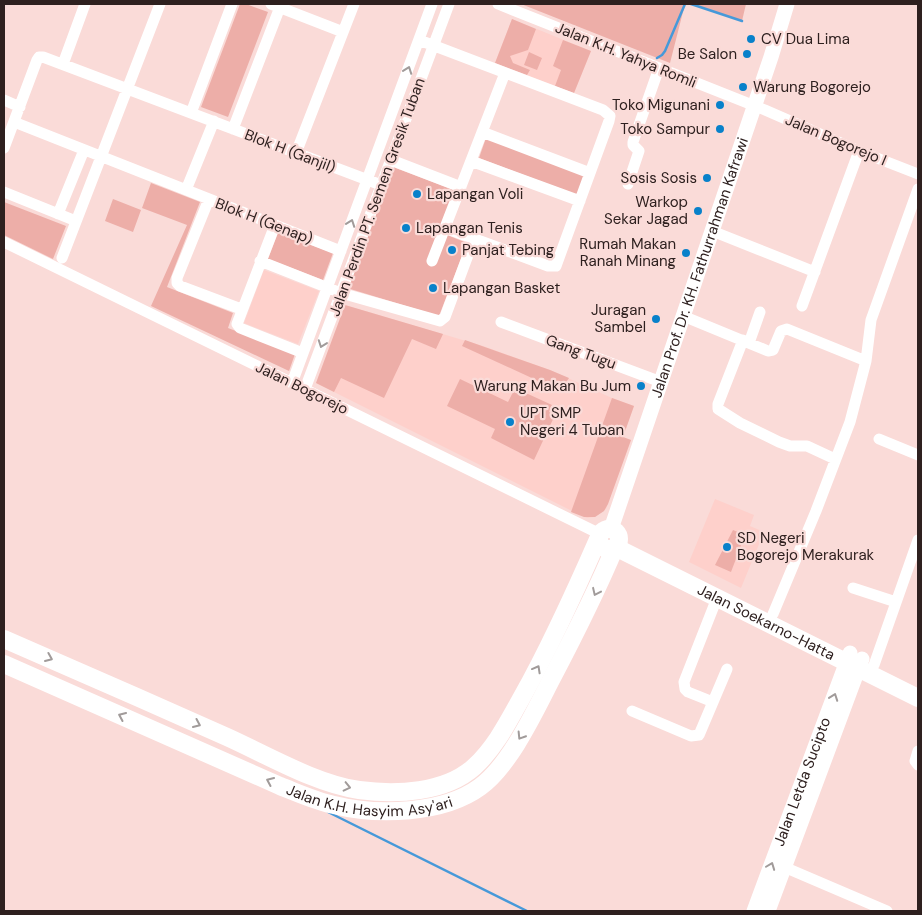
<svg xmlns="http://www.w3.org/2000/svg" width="922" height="915" font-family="'DM Sans',sans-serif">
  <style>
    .built { fill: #fed0cb }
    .green { fill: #edaea8 }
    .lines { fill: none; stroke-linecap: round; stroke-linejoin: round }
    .stream { stroke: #4699d9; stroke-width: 2.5 }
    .minor { stroke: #fff; stroke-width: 11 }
    .major { stroke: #fff; stroke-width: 15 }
    .highway { stroke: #fff; stroke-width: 18 }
    .oneway { stroke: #a19b9a }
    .poi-dot { fill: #0881ca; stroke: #fadbd8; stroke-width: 2 }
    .labels { text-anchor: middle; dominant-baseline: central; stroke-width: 4.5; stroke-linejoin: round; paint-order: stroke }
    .poi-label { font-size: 15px; fill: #2e201f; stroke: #fadbd8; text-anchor: start }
    .street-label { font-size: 15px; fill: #2e201f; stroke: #fadbd8 }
  </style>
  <rect width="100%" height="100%" fill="#fadbd8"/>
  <path class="built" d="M512,19L591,51L574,93L495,63Z
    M264,270L319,291L298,344L244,323Z
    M345,305L483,346L550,370L612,398L634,406L623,437L631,440L606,509L595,517L587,518L580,515L316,383Z
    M715,499L754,515L750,526L764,532L741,588L689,562Z"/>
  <path class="green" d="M240,4H246L268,12L228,117L201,107Z
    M521,4H685L670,63Z
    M691,4H746L742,21Z
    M512,19L536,29L528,50L510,56L513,63L530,70L527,75L495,63Z
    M563,40L591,51L574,93L555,86L561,70L553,66Z
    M529,52L542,58L537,70L524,65Z
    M486,138L584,175L577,195L479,158Z
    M393,167L454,190L447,235L467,243L439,316L347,288Z
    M151,183L200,202L167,287L233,313L228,328L295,354L289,371L151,306L187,225L142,208Z
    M113,199L141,210L133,232L105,221Z
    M4,202L66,226L53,259L4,235Z
    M278,233L333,253L323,280L268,259Z
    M345,305L443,334L436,349L412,339L384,398L341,378L334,392L316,383Z
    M465,340L550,370L569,378L560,391L462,346Z
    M460,379L508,402L515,388L552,405L549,412L555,415L534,460L491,438L495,429L447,406Z
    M612,398L634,406L623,437L631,440L608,504L604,511L595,517H584L571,512Z
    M733,530L745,535L731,572L715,565Z"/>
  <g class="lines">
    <path class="stream" d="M691,4L742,21
      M657,58L662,55L665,51L685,4
      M328,812L527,911"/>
    <path class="minor" d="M271,4L343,32
      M498,4L765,110L859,151L918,174
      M419,40L603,110L610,116L609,121L556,266H548L445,228
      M63,64L85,4
      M4,100L20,107
      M191,113L232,4
      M14,122L341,251
      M233,129L280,7
      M482,132L590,173
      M4,148L37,60L39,57H43L381,185
      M296,153L354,4
      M391,160L461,187
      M471,161L580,201
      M628,184L639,151L633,145V142L659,68
      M186,190L214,121
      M4,192L76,221
      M209,199L177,278V283L180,286L241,309
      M58,214L84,150
      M275,225L237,324L240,328L303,353
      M712,231L815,272
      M4,242L600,534
      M62,258L160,4
      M260,261L341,293L440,321L445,317L474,239
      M432,261L505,73
      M802,306L859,151
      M683,316L768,351L773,350L781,331L787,329L866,361
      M501,322L661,382
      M743,340L718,404V409L740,423L779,442L790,446H807L835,459
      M749,343L760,312
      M292,383L432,4
      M305,389L449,4
      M879,439L918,455
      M853,588L896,602
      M773,614L816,511L850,422L866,361L871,320L918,189
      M874,665L918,540
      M713,702L727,669
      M632,711L691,736L699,735L713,702L688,692L685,689L684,682L717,598
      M918,751L915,761L918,765
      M784,867L887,911"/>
    <g class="major">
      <path id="s1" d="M611,529L771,57L787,4"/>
      <path id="s2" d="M754,911L850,653"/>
      <path d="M768,911L862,659"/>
    </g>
    <g class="highway">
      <circle cx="609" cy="539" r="10"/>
      <path d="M4,639C78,671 153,704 227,737C267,755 316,784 359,790C396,795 445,793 474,767C495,748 508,722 522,697C551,645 575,592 599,537"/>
      <path id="s3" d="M4,664L280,786C298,793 315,801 334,805C378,816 443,814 480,787C510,765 534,713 551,680C574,636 596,593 615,547L918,698"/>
    </g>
  </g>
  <defs><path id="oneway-chevron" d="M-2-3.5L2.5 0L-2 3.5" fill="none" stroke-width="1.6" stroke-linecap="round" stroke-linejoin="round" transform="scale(1.25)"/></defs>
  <g class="oneway">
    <use href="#oneway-chevron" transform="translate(408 70) rotate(-70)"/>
    <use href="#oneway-chevron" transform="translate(351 223) rotate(-70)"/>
    <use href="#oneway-chevron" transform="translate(322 344) rotate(110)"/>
    <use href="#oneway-chevron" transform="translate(596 592) rotate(115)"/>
    <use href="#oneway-chevron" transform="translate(49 658) rotate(23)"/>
    <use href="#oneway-chevron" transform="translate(537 669) rotate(-61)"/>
    <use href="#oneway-chevron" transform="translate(834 697) rotate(-70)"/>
    <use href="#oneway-chevron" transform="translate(122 716) rotate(-156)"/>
    <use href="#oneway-chevron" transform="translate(197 724) rotate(24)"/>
    <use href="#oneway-chevron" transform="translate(521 736) rotate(122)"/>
    <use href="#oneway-chevron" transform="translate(270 781) rotate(-156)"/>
    <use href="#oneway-chevron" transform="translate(347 787) rotate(13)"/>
    <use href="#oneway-chevron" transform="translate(771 866) rotate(-69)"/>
  </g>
  <g class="poi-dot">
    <circle cx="751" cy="39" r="5"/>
    <circle cx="747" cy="54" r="5"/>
    <circle cx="743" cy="87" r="5"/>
    <circle cx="720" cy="105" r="5"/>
    <circle cx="720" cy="129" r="5"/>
    <circle cx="707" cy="178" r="5"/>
    <circle cx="417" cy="194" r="5"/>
    <circle cx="698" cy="211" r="5"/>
    <circle cx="406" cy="228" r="5"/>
    <circle cx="452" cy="250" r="5"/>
    <circle cx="686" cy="253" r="5"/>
    <circle cx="433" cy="288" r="5"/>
    <circle cx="656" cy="319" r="5"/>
    <circle cx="641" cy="386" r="5"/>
    <circle cx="510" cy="422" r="5"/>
    <circle cx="727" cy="547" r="5"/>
  </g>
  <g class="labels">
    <g class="poi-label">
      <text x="761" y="39">CV Dua Lima</text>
      <text x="737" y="54" text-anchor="end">Be Salon</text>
      <text x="753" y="87">Warung Bogorejo</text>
      <text x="710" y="105" text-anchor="end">Toko Migunani</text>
      <text x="710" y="129" text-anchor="end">Toko Sampur</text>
      <text x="697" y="178" text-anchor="end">Sosis Sosis</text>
      <text x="427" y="194">Lapangan Voli</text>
      <text x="688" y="202" text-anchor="end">Warkop<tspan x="688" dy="17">Sekar Jagad</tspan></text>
      <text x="416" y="228">Lapangan Tenis</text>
      <text x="676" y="244" text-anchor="end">Rumah Makan<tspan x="676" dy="17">Ranah Minang</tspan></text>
      <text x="462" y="250">Panjat Tebing</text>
      <text x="443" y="288">Lapangan Basket</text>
      <text x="646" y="310" text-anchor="end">Juragan<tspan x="646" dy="17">Sambel</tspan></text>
      <text x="631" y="386" text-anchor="end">Warung Makan Bu Jum</text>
      <text x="520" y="413">UPT SMP<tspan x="520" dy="17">Negeri 4 Tuban</tspan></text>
      <text x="737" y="538">SD Negeri<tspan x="737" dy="17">Bogorejo Merakurak</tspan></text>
    </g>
    <g class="street-label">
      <text transform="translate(626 55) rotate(22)">Jalan K.H. Yahya Romli</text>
      <text transform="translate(836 140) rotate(23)">Jalan Bogorejo I</text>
      <text transform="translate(290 151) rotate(21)">Blok H (Ganjil)</text>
      <text transform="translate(377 197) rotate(-70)">Jalan Perdin PT. Semen Gresik Tuban</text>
      <text transform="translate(264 221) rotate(21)">Blok H (Genap)</text>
      <text stroke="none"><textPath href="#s1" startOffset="276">Jalan Prof. Dr. KH. Fathurrahman Kafrawi</textPath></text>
      <text transform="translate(581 352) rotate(20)">Gang Tugu</text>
      <text transform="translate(302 388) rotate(26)">Jalan Bogorejo</text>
      <text stroke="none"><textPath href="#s3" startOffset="956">Jalan Soekarno-Hatta</textPath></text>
      <text stroke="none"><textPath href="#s2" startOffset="138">Jalan Letda Sucipto</textPath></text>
      <text stroke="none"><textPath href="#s3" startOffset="394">Jalan K.H. Hasyim Asy'ari</textPath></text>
    </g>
  </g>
  <rect width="922" height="915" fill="none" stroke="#2e201f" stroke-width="10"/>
</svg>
